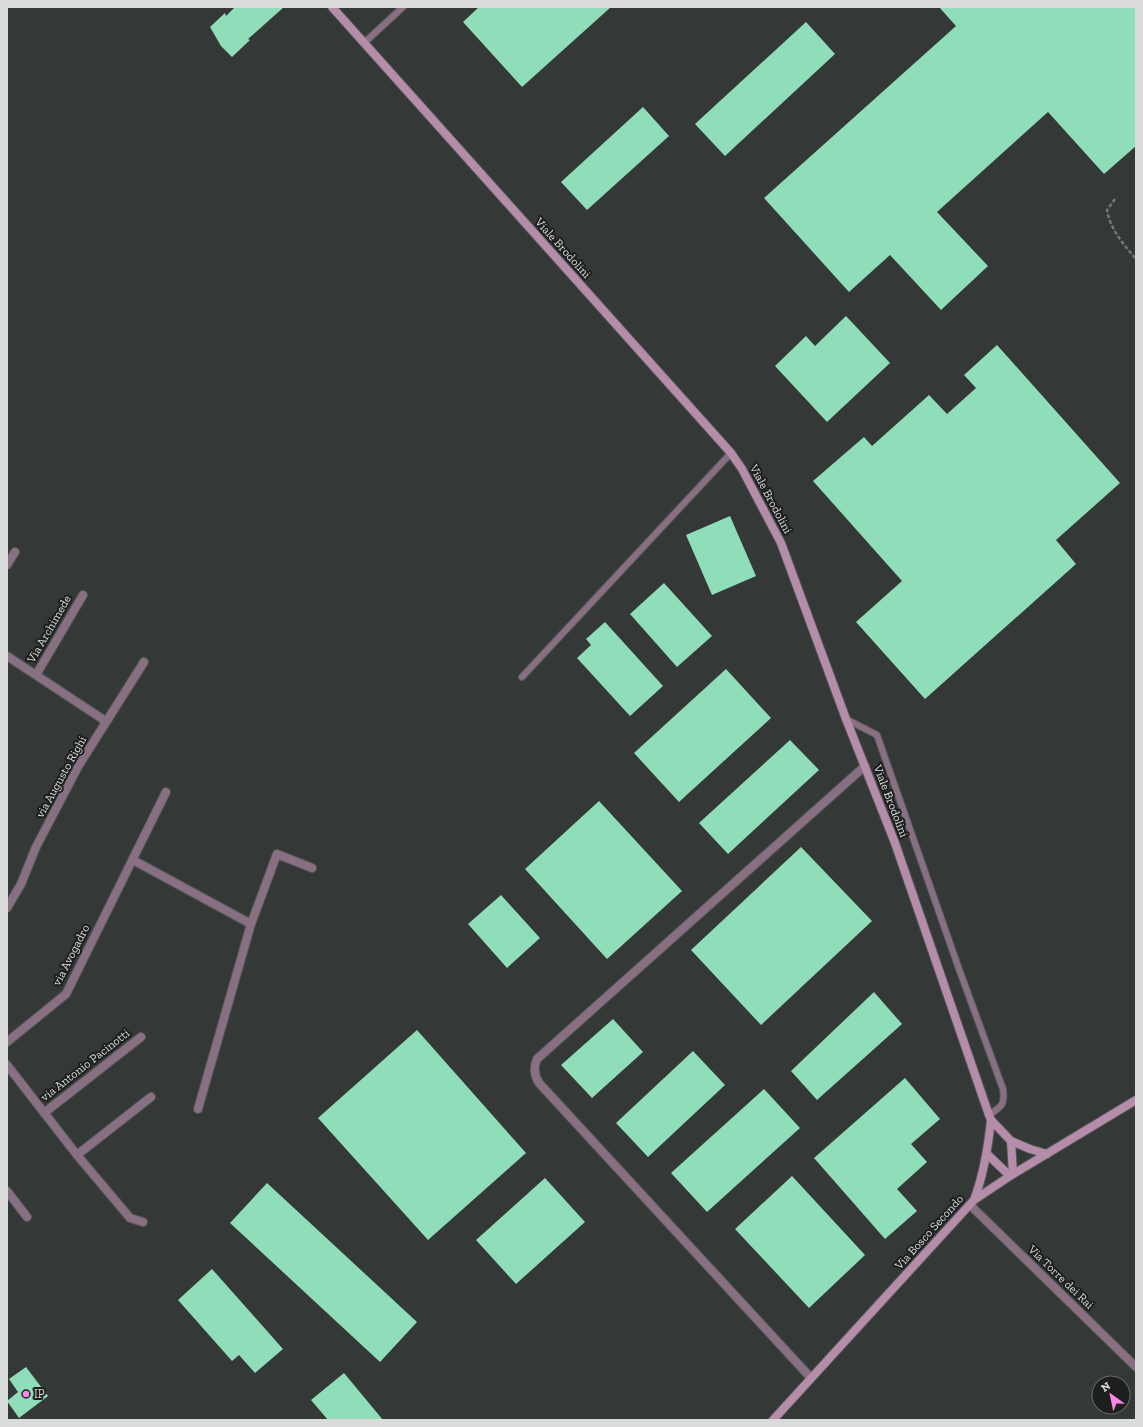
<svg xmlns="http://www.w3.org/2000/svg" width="1143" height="1427" font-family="'Zilla Slab',serif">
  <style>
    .building { fill: #8fddb9 }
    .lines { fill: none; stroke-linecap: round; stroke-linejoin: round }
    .lane-casing { stroke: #525654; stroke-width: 8 }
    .street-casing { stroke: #525654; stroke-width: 10 }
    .secondary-casing { stroke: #525654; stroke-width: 10 }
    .path { stroke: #737675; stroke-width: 2.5; stroke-dasharray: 4 2; stroke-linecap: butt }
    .lane { stroke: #886f82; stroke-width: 6 }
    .street { stroke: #886f82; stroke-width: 8 }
    .secondary { stroke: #b58dab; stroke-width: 8 }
    .poi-dot { fill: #fc86e4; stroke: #1d1f1e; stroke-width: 1.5 }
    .labels { text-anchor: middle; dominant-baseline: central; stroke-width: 4; stroke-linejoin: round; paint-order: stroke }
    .street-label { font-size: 12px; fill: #d9dcdb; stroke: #1d1f1e }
    .poi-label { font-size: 12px; fill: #d9dcdb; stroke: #1d1f1e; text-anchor: start }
  </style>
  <rect width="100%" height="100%" fill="#343836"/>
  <path class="building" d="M235,7H284L248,39L250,40L232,57L221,46L210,27L225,13L226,16Z
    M479,7H611L522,87L463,22Z
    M939,7H1136V146L1104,174L1048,112L937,212L988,266L941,310L890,255L849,292L764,198L956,26Z
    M806,22L835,54L725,156L695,124Z
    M643,107L669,136L587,210L561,182Z
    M846,316L890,363L827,422L775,366L806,336L815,346Z
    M997,345L1120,483L1056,540L1076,564L925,699L856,622L902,581L813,481L864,437L872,446L929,395L947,414L976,388L964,375Z
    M730,516L756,576L712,595L686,535Z
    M664,583L712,636L677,667L630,614Z
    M605,622L663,686L630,716L577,658L591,645L586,639Z
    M726,669L771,718L679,802L634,753Z
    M790,740L819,770L728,854L699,823Z
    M599,801L682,891L607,959L525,869Z
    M801,847L872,921L761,1025L691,950Z
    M501,895L540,938L507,968L468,924Z
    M874,992L902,1024L817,1100L791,1071Z
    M613,1019L643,1052L592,1098L561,1065Z
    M417,1030L526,1153L428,1240L318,1118Z
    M693,1051L725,1085L648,1157L616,1123Z
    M905,1078L940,1119L911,1144L927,1162L897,1189L917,1211L885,1239L814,1158Z
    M764,1089L800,1128L707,1212L671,1173Z
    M792,1176L865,1255L809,1308L735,1229Z
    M545,1178L585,1222L516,1284L476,1240Z
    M267,1183L417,1322L380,1362L230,1223Z
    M212,1269L283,1349L255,1373L239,1355L232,1361L178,1300Z
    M26,1367L48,1396L19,1418L7,1401L18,1392L9,1379Z
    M344,1373L383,1420H328L311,1400Z"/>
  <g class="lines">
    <g class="lane-casing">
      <path id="lane" d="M364,43L403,7
        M522,677L731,453
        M846,719L877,735L959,969L1003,1089C1005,1105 1002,1106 989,1115"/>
    </g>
    <g class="street-casing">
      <path id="street" d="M7,565L15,552
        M7,656L101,718L105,722
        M36,675L83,595
        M133,860L251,924L198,1109
        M7,908L21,884L36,847L79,765L144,662
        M251,924L277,854L312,868
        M7,1042L66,994L166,792
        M7,1065L77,1155L130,1218L143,1222
        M44,1113L141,1037
        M77,1155L151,1097
        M7,1191L27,1217
        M970,1205L1136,1367
        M811,1378L539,1083C534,1075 533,1068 537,1059L865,766"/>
    </g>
    <g class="secondary-casing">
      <path id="secondary" d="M332,7L731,453L742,469L781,543L846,719L895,843L989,1115L991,1120C988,1148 984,1174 974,1200
        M991,1120L1011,1141L1030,1149L1047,1154
        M1011,1141L1013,1174
        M987,1154L1010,1176
        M773,1420L974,1200L1010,1176L1136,1100"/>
    </g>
    <path class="path" d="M1115,199L1107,210C1110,229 1124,245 1136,259"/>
    <use href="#lane" class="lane"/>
    <use href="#street" class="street"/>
    <use href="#secondary" class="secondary"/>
  </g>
  <circle class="poi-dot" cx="26" cy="1394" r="4"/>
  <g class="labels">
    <g class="street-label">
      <text transform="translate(563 248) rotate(48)">Viale Brodolini</text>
      <text transform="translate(771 499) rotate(62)">Viale Brodolini</text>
      <text transform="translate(49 629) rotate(-60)">Via Archimede</text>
      <text transform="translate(61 777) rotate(-61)">via Augusto Righi</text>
      <text transform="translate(891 801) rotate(69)">Viale Brodolini</text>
      <text transform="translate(71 955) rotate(-63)">via Avogadro</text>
      <text transform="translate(85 1065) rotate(-38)">via Antonio Pacinotti</text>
      <text transform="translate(929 1232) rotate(-48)">Via Bosco Secondo</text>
      <text transform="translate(1061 1277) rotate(44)">Via Torre dei Rai</text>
    </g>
    <g class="poi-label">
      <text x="34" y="1394">IP</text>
    </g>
  </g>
  <rect width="1143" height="1427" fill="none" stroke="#d9dcdb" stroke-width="16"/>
  <g transform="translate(1111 1395) rotate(327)"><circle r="19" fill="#1d1f1e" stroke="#686b6a"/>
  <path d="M0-3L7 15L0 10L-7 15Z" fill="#fc86e4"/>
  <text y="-6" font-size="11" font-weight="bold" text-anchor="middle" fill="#d9dcdb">N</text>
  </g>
</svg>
